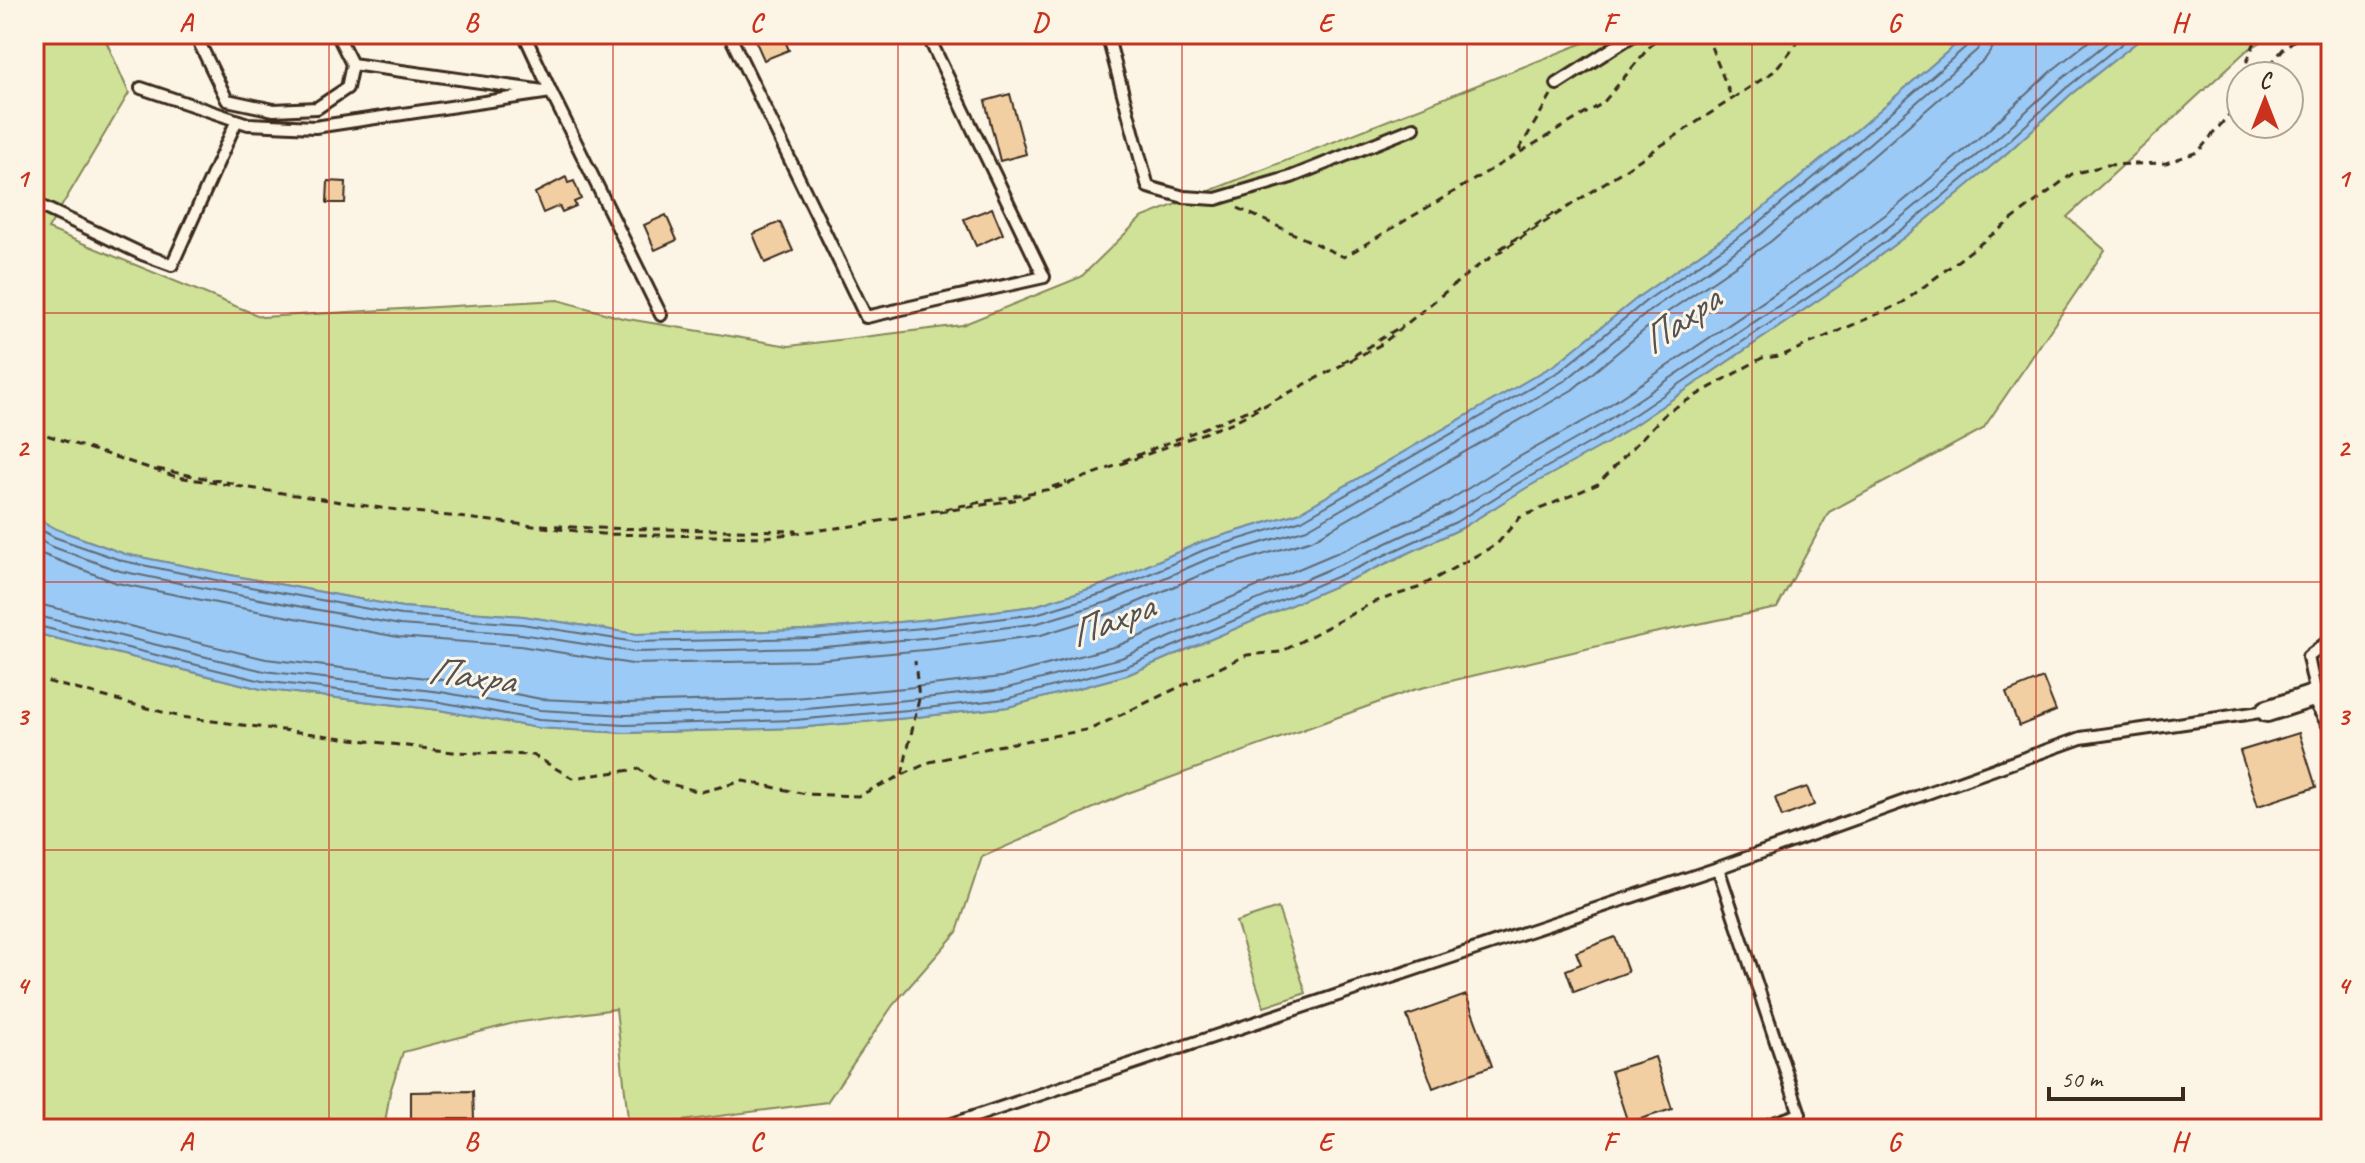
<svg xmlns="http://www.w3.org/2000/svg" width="2365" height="1163" font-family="Caveat,sans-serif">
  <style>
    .green { fill: #cfe297; stroke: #85865a; stroke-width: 2 }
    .water { fill: #9bcaf6; stroke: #758aa0; stroke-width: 2 }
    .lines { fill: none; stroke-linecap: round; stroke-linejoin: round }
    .shore { stroke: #616a74; stroke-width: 2 }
    .building { fill: #f1cfa2; stroke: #3b2a1e; stroke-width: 2 }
    .lane-casing { stroke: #3b2a1e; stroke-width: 16 }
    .street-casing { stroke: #3b2a1e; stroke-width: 26 }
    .path { stroke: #3b2a1e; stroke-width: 3; stroke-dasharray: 8 6; stroke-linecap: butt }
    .lane { stroke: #fcf5e5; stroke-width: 10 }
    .street { stroke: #fcf5e5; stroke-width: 20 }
    .grid { fill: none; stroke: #c8321e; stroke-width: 2; stroke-opacity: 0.55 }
    .labels { text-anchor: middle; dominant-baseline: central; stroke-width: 6; stroke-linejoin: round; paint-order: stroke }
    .water-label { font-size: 40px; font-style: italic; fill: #535254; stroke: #fcf5e5 }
    .neatline { fill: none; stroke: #c8321e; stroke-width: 3 }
    .grid-label { font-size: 26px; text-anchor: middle; font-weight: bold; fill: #c8321e }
  </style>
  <rect width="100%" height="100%" fill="#fcf5e5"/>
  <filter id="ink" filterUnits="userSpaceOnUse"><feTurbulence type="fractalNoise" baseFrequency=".0125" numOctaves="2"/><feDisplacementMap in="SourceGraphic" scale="16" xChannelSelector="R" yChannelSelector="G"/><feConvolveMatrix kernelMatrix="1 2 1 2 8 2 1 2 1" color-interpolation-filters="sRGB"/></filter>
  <g filter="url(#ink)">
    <path class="green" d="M34,34H103L129,93L48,229L262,317L558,300L622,318L789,346L962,325L1081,277L1141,218L1606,34H1968L1852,134L1750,219L1641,295L1556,364L1298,513L1201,542L1105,584L1034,606L932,619L813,630L636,634L523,616L402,607L246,578L125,554L56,529L34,517Z
      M2147,34H2275L2246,51L2067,217L2105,250L1983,429L1829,512L1777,608L1649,634L1413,690L1128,793L982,857L957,932L893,1005L827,1102L629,1128L616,1009L514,1023L403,1052L390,1092L384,1129H34V633L261,689L439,710L538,728L625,733L796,728L908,718L1008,707L1127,675L1361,575L1460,529L1526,488L1609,442L1842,284L1919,226L2007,153L2070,95Z
      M1278,908L1306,993L1264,1007L1236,922Z"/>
    <path class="water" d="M1968,34H2147L2070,95L2007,153L1919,226L1842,284L1609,442L1526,488L1460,529L1361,575L1127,675L1008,707L908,718L796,728L625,733L538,728L439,710L261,689L34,633V517L56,529L125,554L246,578L402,607L523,616L636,634L813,630L932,619L1034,606L1105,584L1201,542L1298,513L1556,364L1641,295L1750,219L1852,134Z"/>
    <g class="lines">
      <path class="shore" d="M34,526L54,537L123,561L245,586L401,615L522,624L635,642L814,638L933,627L1036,614L1108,592L1204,550L1302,520L1560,371L1646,301L1756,225L1858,141L1969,44L1973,34
        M34,537L50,546L120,571L243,596L400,625L521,634L634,652L814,648L934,637L1038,623L1111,601L1208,559L1307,529L1566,380L1652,309L1762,233L1864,148L1977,50L1982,42L1983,34
        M34,551L117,583L241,608L398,637L520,646L632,664L815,660L935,649L1041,635L1115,612L1212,570L1312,540L1572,390L1659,318L1770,242L1872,157L1985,59L1992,49L1995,34
        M34,603L266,659L443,680L541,699L626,703L794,698L905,688L1002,677L1117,646L1348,548L1445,503L1510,462L1593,416L1825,260L1901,203L1987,131L2050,72L2098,34
        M34,615L264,671L441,692L540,710L625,715L795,710L907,700L1004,689L1121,658L1353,559L1451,513L1516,473L1599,426L1832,270L1908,212L1995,140L2058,82L2118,34
        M34,625L262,681L440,702L539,720L625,725L795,720L908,710L1006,699L1125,667L1357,568L1456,522L1522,481L1604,435L1837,278L1914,220L2002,147L2065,89L2134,34"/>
    </g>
    <path class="building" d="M776,34H782L789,50L764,60L756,42Z
      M1010,94L1026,154L1000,161L985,101Z
      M566,177L568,183L574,181L581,199L574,202L576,206L562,212L559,206L543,213L535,193Z
      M328,181L346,182L345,203H327Z
      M992,208L1003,234L976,246L964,219Z
      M666,215L677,240L655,250L644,225Z
      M780,222L793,251L765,263L753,234Z
      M2043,678L2056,711L2019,726L2006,693Z
      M2299,733L2316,787L2258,806L2240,751Z
      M1807,787L1814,805L1782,817L1775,798Z
      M1615,937L1628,972L1574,992L1566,970L1581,964L1576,952Z
      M1466,995L1492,1066L1433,1088L1407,1016Z
      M1655,1057L1672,1109L1628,1123L1611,1071Z
      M473,1091L474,1119H446V1129H411V1092Z"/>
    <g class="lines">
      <g class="lane-casing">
        <path id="lane" d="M195,34L227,100L274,110L317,108L347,88L352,64L337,34
          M729,34L866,317L1044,277L927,34
          M1107,34L1148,187L1184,197L1216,199L1291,177L1414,128
          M352,64L551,92L524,34
          M1557,84L1635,34
          M141,88L248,124L315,127L551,92L661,315
          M34,203L142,254L172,265L237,120
          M2316,695L2308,657L2331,639
          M1718,868L1800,1114L1756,1129
          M937,1129L1718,868L2081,738L2267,711"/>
      </g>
      <g class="street-casing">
        <path id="street" d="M2267,711L2316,695L2331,720"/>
      </g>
      <path class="path" d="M1706,34L1732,99L1773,72L1805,34
        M2245,76V66L2258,34
        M2261,76L2284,48L2303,34
        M1519,150L1551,95
        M1238,208L1344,257L1603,103L1660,34
        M1500,249L1557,211
        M1342,363L1403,325
        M34,431L177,477L381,508L602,534L766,537L859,525L1056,488L1231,423L1382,344L1472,270L1732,99
        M1123,461L1261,405
        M157,469L236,484
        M1052,487L1067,482
        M939,512L1020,499L1033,494
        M541,525L591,528L797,531
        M34,678L181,717L453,752L533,755L572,778L639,769L655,780L701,792L743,781L806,794L858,796L930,762L997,746L1091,729L1247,655L1281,652L1374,602L1418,588L1497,544L1519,518L1598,484L1667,412L1762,358L1781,356L1901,304L2072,174L2107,165L2166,163L2198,152L2241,100
        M902,775L919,699L915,661"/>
      <use href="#lane" class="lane"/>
      <use href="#street" class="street"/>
    </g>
  </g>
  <path class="grid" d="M329,34V1129M613,34V1129M898,34V1129M1182,34V1129M1467,34V1129M1752,34V1129M2036,34V1129M34,313H2331M34,582H2331M34,850H2331"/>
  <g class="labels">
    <g class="water-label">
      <text transform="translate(1680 320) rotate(-35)">Пахра</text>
      <text transform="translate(1111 620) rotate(-21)">Пахра</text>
      <text transform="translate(471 675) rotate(7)">Пахра</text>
    </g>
  </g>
  <rect width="2365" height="1163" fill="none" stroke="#fcf5e5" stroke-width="88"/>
  <g transform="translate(2265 100)"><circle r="38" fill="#fcf5e5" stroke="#afa495" stroke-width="2"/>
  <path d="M0-6L14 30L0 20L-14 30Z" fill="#c8321e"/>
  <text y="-12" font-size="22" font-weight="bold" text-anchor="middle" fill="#3b2a1e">С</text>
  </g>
  <path d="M2049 1087v12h134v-12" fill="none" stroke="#3b2a1e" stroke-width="4"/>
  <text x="2061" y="1087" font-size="24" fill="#3b2a1e" stroke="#fcf5e5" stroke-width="6" paint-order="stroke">50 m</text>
  <rect x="44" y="44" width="2277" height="1075" class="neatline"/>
  <g class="grid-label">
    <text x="186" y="31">A</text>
    <text x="471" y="31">B</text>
    <text x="756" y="31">C</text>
    <text x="1040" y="31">D</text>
    <text x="1325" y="31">E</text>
    <text x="1609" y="31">F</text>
    <text x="1894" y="31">G</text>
    <text x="2179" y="31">H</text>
    <text x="22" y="187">1</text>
    <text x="2343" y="187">1</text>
    <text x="22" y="456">2</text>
    <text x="2343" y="456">2</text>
    <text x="22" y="725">3</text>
    <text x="2343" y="725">3</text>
    <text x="22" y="994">4</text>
    <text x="2343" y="994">4</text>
    <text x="186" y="1150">A</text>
    <text x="471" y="1150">B</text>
    <text x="756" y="1150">C</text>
    <text x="1040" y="1150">D</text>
    <text x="1325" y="1150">E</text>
    <text x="1609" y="1150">F</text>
    <text x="1894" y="1150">G</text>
    <text x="2179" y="1150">H</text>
  </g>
</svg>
